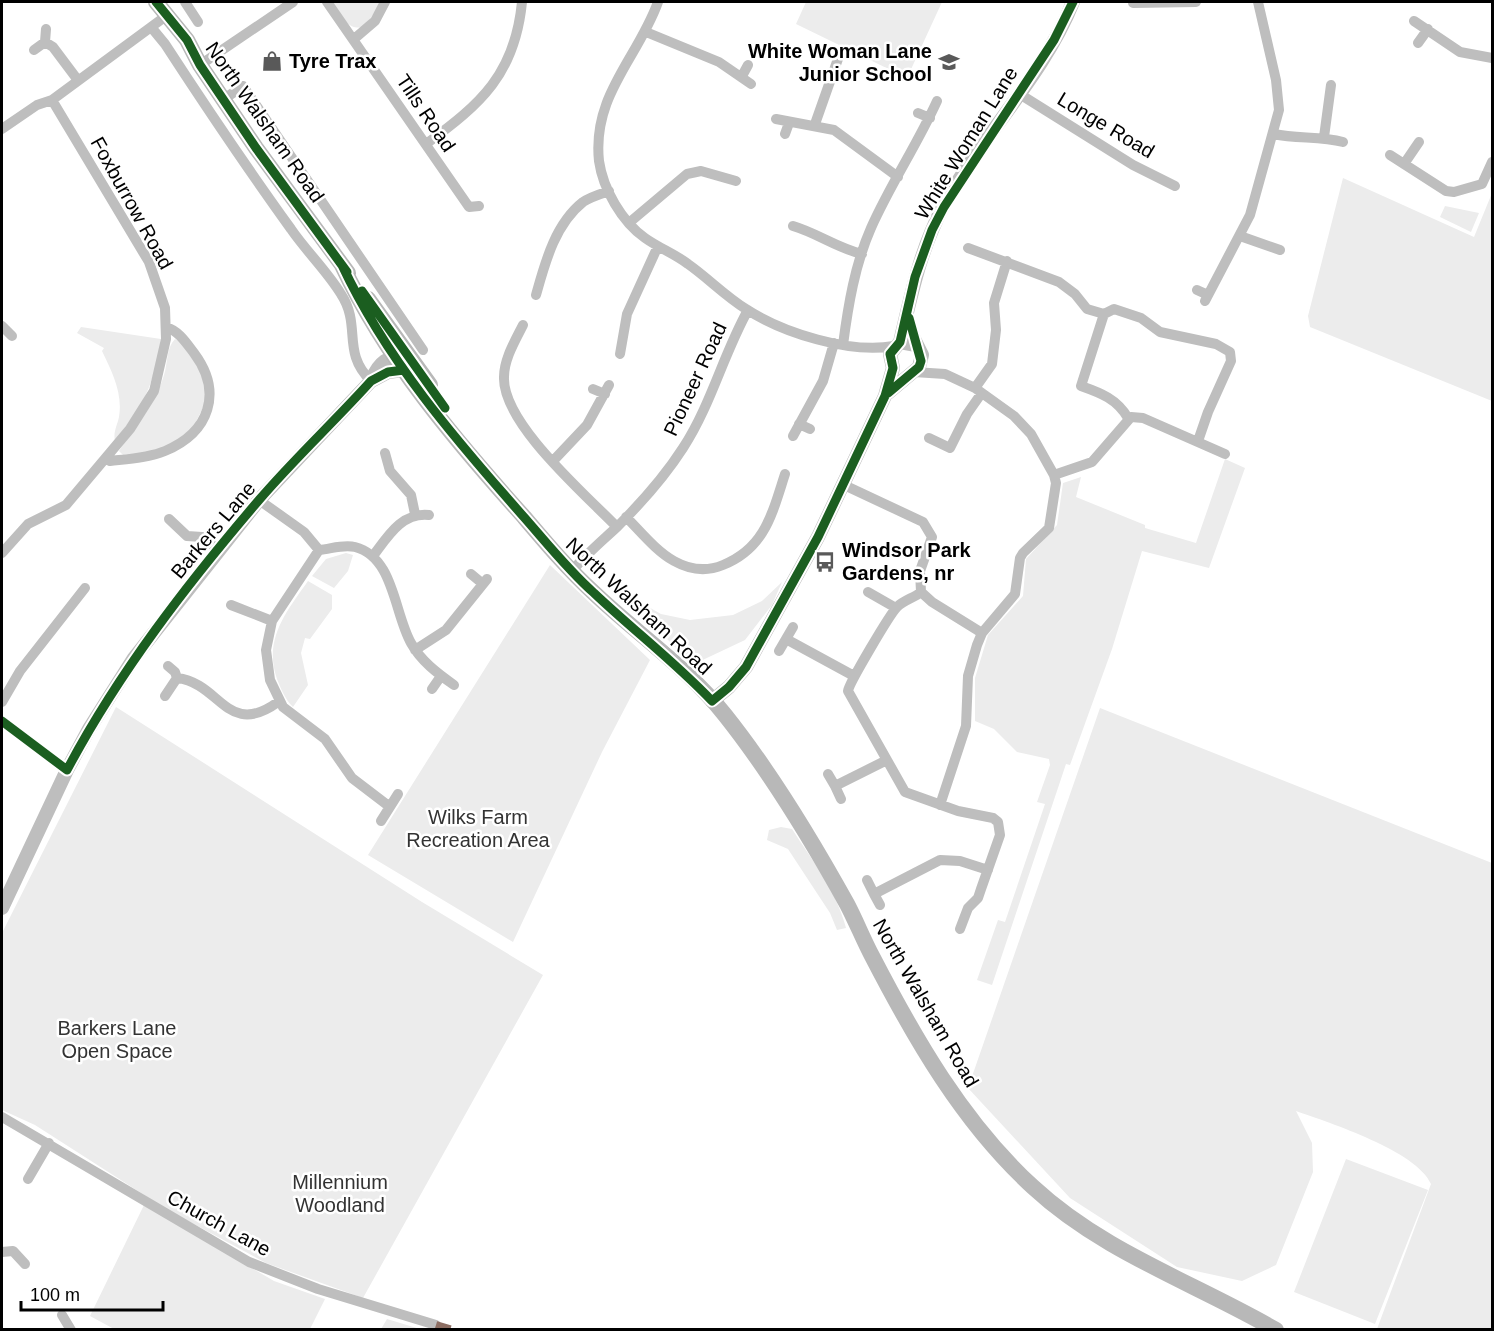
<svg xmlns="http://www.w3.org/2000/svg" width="1494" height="1331" font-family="Arial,sans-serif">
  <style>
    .green { fill: #ececec }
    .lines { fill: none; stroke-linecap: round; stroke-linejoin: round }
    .minor { stroke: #bebebe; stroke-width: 10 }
    .tertiary { stroke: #bebebe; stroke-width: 14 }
    .secondary { stroke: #b8b8b8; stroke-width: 16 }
    .quiet { stroke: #8d6e63; stroke-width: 8; stroke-dasharray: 15 8; stroke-linecap: butt }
    .cycleway-casing { stroke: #fff; stroke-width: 13 }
    .cycleway { stroke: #1b5e20; stroke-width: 9 }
    .labels { text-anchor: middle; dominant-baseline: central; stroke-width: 5; stroke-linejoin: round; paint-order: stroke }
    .poi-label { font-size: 20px; font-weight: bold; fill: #000; stroke: #fff; text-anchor: start }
    .street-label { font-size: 20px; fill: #000; stroke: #fff }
    .park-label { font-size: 20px; fill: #333; stroke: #fff }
  </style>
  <rect width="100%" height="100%" fill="#fff"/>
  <path class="green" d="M332,2H382L364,27C346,31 341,14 332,2Z
    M806,2H942L907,78L796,24Z
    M1343,178L1474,237L1492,193V401L1310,327L1308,316Z
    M1445,206L1479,213L1471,232L1440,217Z
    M81,327L161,339C152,390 146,400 115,441C113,432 117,426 119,417C123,393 112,372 102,351L104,348L77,333Z
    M175,339C197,348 202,377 208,397L193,428L163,450L124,456L119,451C136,426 155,405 164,375C168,363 166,348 175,339Z
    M1225,459L1245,468L1209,568L1142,551L1112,649L1070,765L1066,764L992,985L977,980L998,920L1005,922L1045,804L1037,802L1050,765L1049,759L1017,752L994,729L975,721V678L988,635L1023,596L1026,559L1057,525L1063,483L1081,477L1076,497L1145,525V528L1196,543Z
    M346,553L353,555L348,571L334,588L312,576L326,559Z
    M550,565L650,660L602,752L513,942L368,855Z
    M308,581L332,595V609L310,639L305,638L301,653L308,685L293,707C285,699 281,689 277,679C263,639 287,611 308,581Z
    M782,582L772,605L745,640L692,665L647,618L636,600L661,614L690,620L733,615L762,601Z
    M116,707L422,902L543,975L363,1298L266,1263L166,1209L35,1125L2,1110V933Z
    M1100,708L1492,863V1329H1377L1431,1184C1417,1151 1330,1123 1296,1111L1312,1143L1313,1172L1276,1265L1242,1281L1177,1267L1070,1198L968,1088Z
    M781,827L792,829C812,860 837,892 846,928L837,930L830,913L788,849L767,840L769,830Z
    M1346,1159L1428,1190L1375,1324L1294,1292Z
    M144,1205L274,1281L325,1299L310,1329H114L90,1316Z
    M387,1319L420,1329H381Z"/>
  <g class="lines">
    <path class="minor" d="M185,2L198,22
      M327,2L469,207L479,206
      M658,2C638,58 592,95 599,161C603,189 622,222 645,238C659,248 675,254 688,264C708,278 725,296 746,309C783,333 850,354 894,346
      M1133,3L1196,2
      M1414,21L1460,52L1492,58
      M151,27L165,44C206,107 247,168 291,229C306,251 327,271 341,294C362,326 341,352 371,381
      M646,32L719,62L751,84
      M354,39L375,21L385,2
      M45,42L46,29
      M1418,43L1428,29
      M34,50L45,42L53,47L77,79
      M200,65L293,2
      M742,76L748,65
      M1018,93L1133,165L1175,186
      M224,99L243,86L423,350
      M918,113L930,118
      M776,119L834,130L898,177
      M815,124L839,56
      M2,129L37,105L52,100L166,16
      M785,134L789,123
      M1274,134C1297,139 1320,136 1343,142
      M1324,137L1331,85
      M426,144C481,104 515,74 522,2
      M1390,155L1446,191L1454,192L1482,184L1492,162
      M1404,164L1419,142
      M630,222L687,174L701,171L736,181
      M793,226C817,233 837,248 862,254
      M1240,236L1280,250
      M968,248L1059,282L1075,294L1087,309L1104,314
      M1197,290L1208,295
      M536,295C545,263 555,224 583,202C590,197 600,194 609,191
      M1205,301L1250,215L1279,110L1276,80L1258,2
      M523,325C515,341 504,359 504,377C502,423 586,495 617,527
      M2,326L12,336
      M843,345C848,306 855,264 871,228C890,185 917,145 937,101
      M620,354L627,314L658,246
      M914,372L945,374L975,388L1014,416L1031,434L1054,475L1056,483L1049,528L1023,553L1020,558L1015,594L982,633L977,645L968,676L966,726L940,805
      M975,388L992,364L996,330L994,303L1007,261
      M593,389L605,394
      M1128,418C1117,399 1101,393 1081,386L1104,314L1114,309L1141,318L1160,332L1216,344L1230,352L1231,361L1208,412L1198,441
      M799,424L810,429
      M793,436L823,381L834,343
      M929,438L950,448L967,414L981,394
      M385,453L390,471L411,495L415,514
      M106,459L110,461C128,459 148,458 165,451C210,432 223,392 194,353C187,344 178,330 167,328
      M553,461L587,425L609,385
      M1054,475L1092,462L1131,417L1143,418L1225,454
      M844,485L923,522L932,537L920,571L921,592L932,602L982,633
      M259,500L304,532L319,550C331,549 343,544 355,547C394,557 394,613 411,643C421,661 437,673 454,685
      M626,517C641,532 656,551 674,561C690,570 706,572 723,565C765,548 772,514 785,474
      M169,519L187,536L202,537L219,550
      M319,550L272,621L266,650L270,680L283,707L325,739L352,778L390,807
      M2,553L28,524L66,505L130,429L154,391L166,339L165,308L149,262L52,100
      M373,556C388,536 402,512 429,515
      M572,571C586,554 602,541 618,526C642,502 665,476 683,448C711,405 723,355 748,310
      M471,574L483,584
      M868,592L896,608
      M921,592C914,598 904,600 897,607C890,614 849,683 848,691L905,792L958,811L993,818L998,822L1000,835L981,889L978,898L968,908L960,929
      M231,605L272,621
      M786,639L793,627
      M415,650L446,630L487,579
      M779,651L786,639L854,676
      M168,666L175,672L177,678C221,683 227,739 278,702
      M432,689L441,676
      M165,696L177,678
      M2,702L20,671L85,588
      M2,721L67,770
      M828,774L835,786
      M841,799L835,786L887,760
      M381,821L398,794
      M867,880L874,894
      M880,905L874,894L940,860L960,861L988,870
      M2,1117L249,1262L318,1289L436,1325
      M28,1179L49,1143
      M2,1252L13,1251L25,1264
      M62,1315L71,1330"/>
    <path class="tertiary" d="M900,342C911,296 920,250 943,207C981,136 1043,77 1073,2
      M888,393L919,367L922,355L913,337
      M712,701L729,687L746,667L818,537L885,396L893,368L890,354L900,342L916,345
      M2,908L67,770L89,729L134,658L259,500L371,381L388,372L404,370L408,356C387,356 379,362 371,381"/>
    <path class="secondary" d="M156,2L187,40L200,65L256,148L348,273
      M342,265C386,359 455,440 524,517C546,543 568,569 593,592C637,634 687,667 725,715C772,774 811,839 847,904C856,921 863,939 872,956C915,1039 963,1123 1033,1187C1103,1252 1195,1283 1276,1330
      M368,299L430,385"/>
    <path class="quiet" d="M436,1325L453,1330"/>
    <g class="cycleway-casing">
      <path id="cycleway" d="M156,2L187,40L200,65L256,148L347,272
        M342,265C386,359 455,439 523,516C546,542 568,570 594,593C633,630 675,662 712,701L729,687L746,667L818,537L885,396L893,368L890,354L900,342L915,277L932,230L944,207L1054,40L1073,2
        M362,291L445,408
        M888,393L919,367L921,361L909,318
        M2,721L67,770C119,672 187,584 259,500C294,459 335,421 371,381L388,372L404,370"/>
    </g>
    <use href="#cycleway" class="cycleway"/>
  </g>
  <defs>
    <g id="shop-bare" transform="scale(1.62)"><path d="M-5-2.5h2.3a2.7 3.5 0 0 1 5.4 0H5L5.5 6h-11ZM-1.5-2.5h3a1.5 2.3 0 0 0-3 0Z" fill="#595959" stroke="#fff" stroke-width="2.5" paint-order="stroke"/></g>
    <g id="school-bare" transform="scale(1.62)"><path d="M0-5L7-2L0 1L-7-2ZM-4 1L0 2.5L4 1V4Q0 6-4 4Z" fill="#595959" stroke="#fff" stroke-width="2.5" paint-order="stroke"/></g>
    <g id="bus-bare" transform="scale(1.62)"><path d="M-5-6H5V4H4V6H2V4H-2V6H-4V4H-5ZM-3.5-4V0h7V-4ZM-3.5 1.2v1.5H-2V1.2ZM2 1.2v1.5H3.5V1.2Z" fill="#595959" stroke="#fff" stroke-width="2.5" paint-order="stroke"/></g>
  </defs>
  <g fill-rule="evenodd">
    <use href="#shop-bare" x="272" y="61"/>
    <use href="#school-bare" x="949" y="62"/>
    <use href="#bus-bare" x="825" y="562"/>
  </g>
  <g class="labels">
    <g class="poi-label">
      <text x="932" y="51" text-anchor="end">White Woman Lane<tspan x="932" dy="23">Junior School</tspan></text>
      <text x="289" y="61">Tyre Trax</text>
      <text x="842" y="550">Windsor Park<tspan x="842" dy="23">Gardens, nr</tspan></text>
    </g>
    <g class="street-label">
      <text transform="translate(426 113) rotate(56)">Tills Road</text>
      <text transform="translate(265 122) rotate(55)">North Walsham Road</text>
      <text transform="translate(1106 125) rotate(31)">Longe Road</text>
      <text transform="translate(966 143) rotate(-58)">White Woman Lane</text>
      <text transform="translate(132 203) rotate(61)">Foxburrow Road</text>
      <text transform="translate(695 379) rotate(-65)">Pioneer Road</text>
      <text transform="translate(213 530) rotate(-50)">Barkers Lane</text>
      <text transform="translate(639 606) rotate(43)">North Walsham Road</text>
      <text transform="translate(926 1003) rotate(60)">North Walsham Road</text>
      <text transform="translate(219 1223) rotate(29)">Church Lane</text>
    </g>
    <g class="park-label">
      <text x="478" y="817">Wilks Farm<tspan x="478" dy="23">Recreation Area</tspan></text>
      <text x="117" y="1028">Barkers Lane<tspan x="117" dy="23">Open Space</tspan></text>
      <text x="340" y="1182">Millennium<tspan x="340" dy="23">Woodland</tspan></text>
    </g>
  </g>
  <rect width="1494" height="1331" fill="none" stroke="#000000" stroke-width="6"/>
  <path d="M21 1301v9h142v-9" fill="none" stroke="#000000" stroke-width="3"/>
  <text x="30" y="1301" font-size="18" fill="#000000" stroke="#ffffff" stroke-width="4.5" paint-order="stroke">100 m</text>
</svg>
